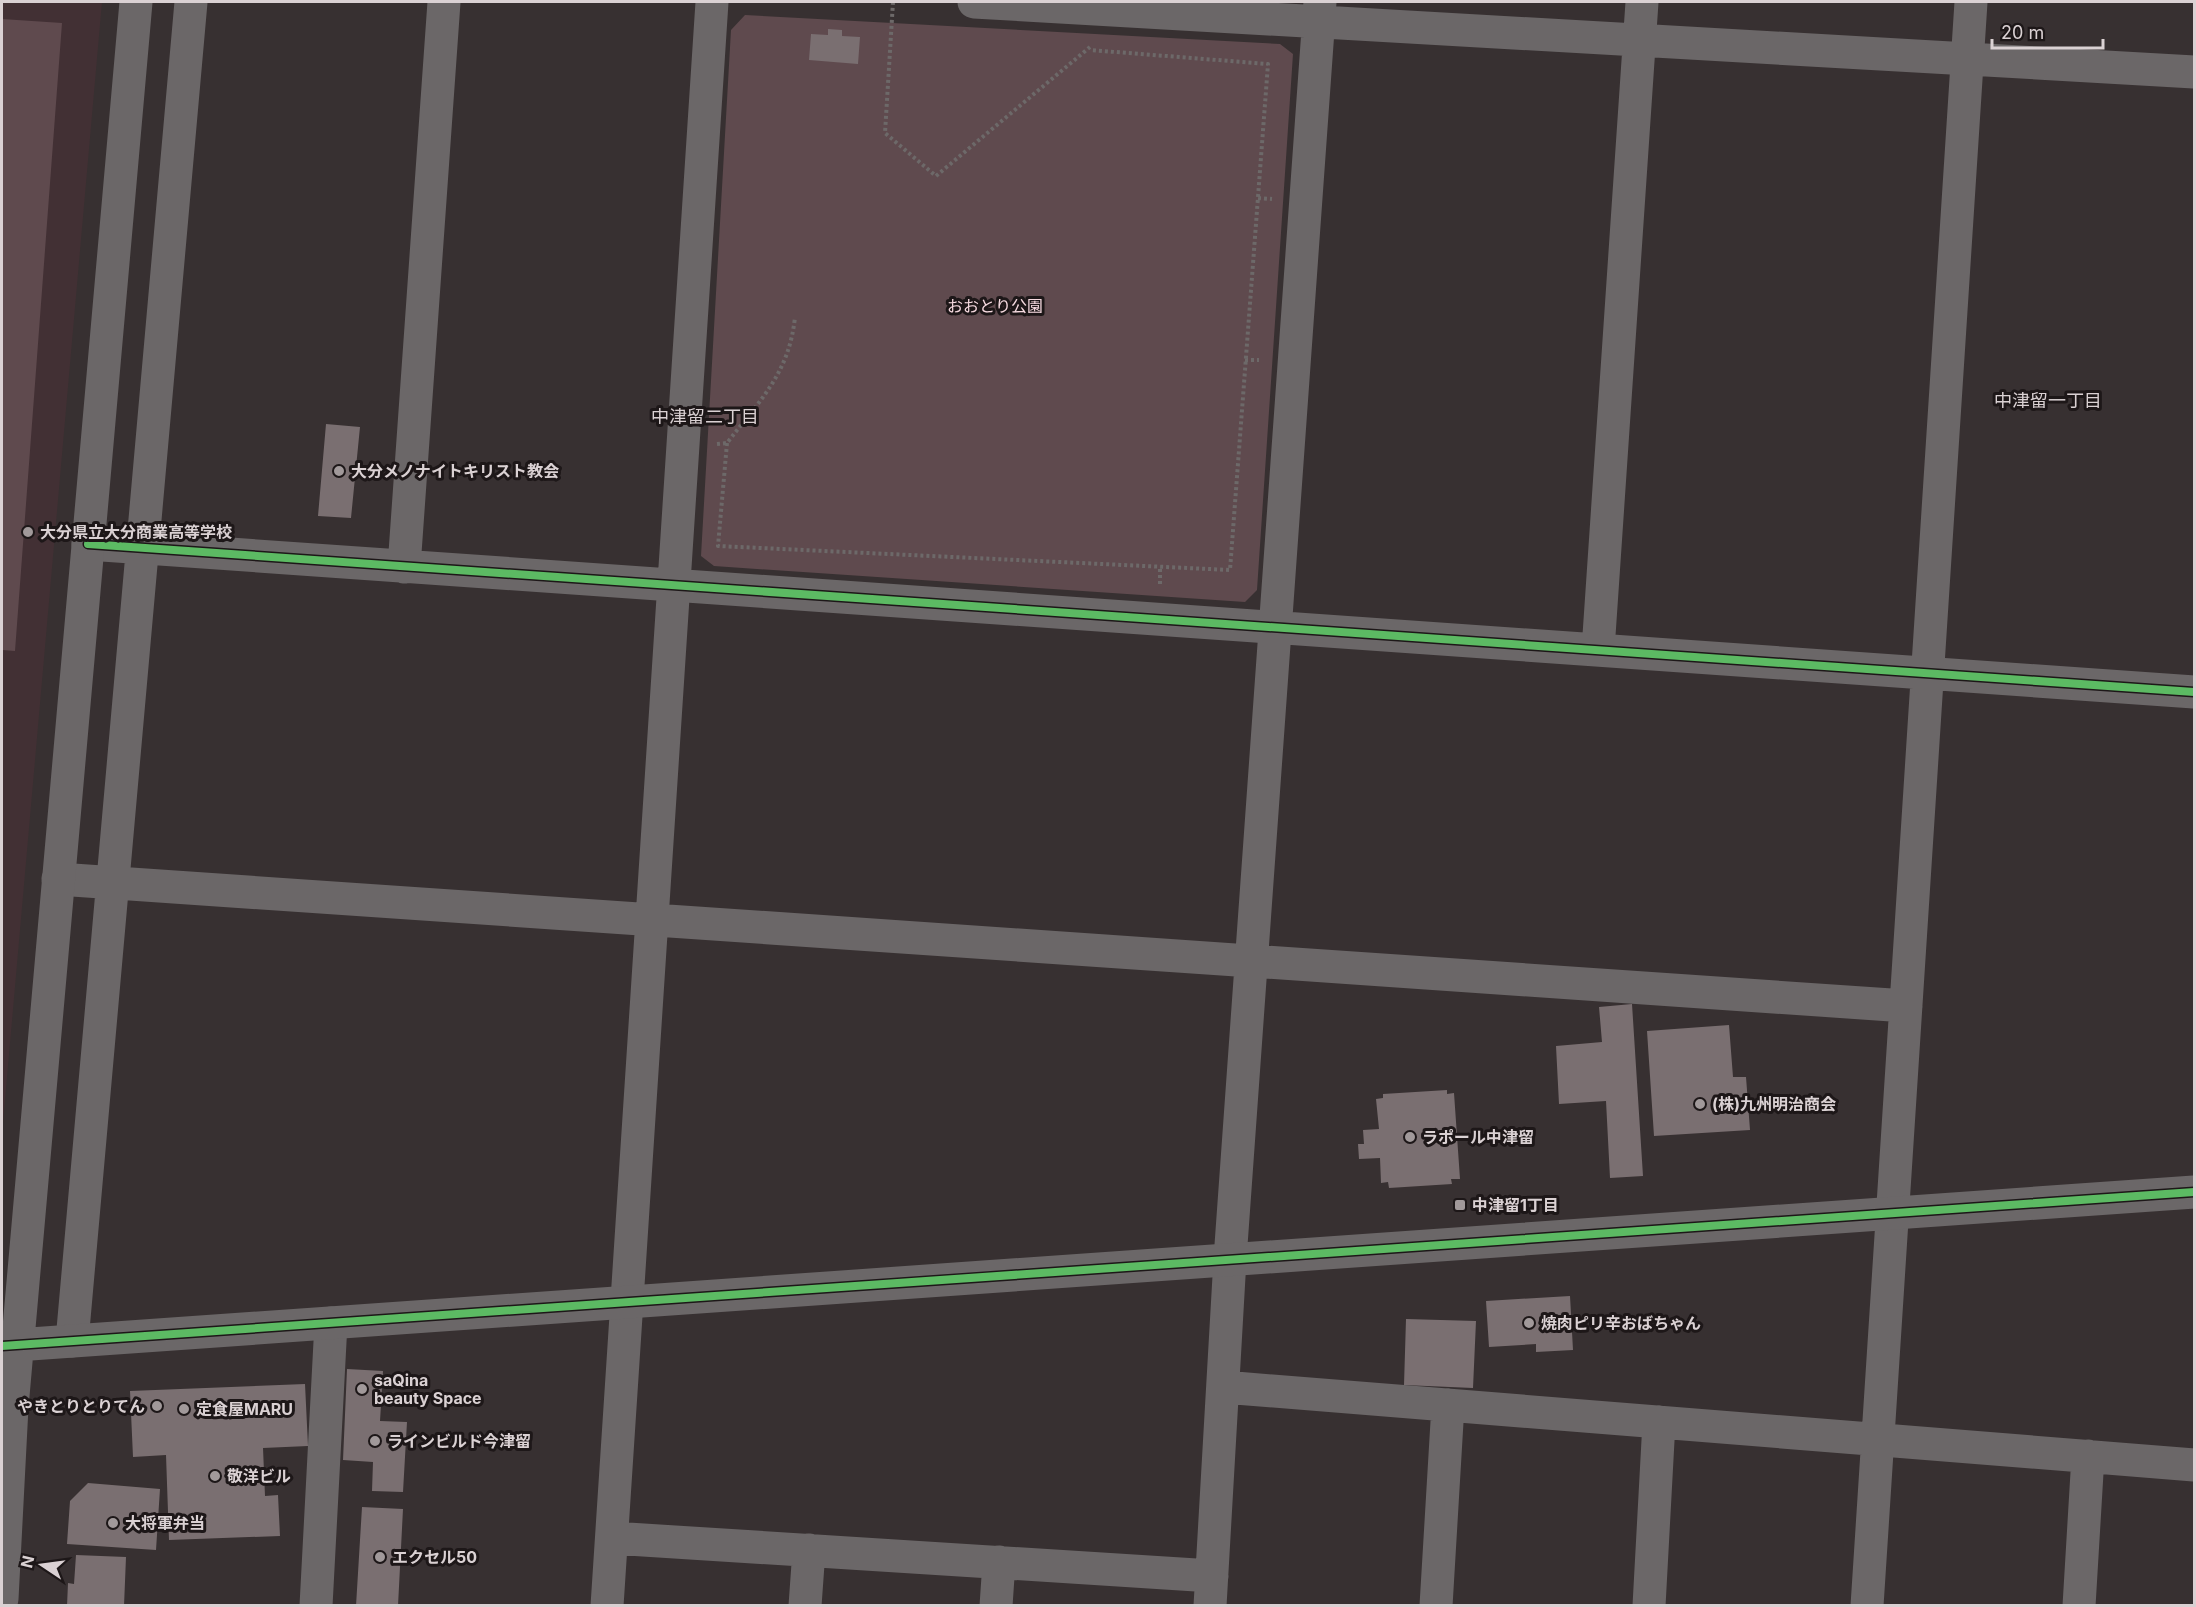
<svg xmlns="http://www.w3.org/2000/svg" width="2196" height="1607" font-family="Inter,'Noto Sans JP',sans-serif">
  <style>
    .built { fill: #423034 }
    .green { fill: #5f4a4e }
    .building { fill: #7a6f71 }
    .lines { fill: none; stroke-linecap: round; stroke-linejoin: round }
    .path { stroke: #6d6969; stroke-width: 4; stroke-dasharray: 3 3; stroke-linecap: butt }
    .minor { stroke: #6b6768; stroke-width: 33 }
    .tertiary { stroke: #6b6768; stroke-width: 33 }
    .cycleway-casing { stroke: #1d1718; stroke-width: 11 }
    .cycleway { stroke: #5cba63; stroke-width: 8 }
    .poi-dot { fill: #a1999a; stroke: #1d1718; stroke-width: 2 }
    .labels { text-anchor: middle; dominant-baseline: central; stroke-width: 6; stroke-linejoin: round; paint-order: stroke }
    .park-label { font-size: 16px; fill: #f7dbe1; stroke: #1d1718 }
    .poi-label { font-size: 16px; font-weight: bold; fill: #dad1d3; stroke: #1d1718; text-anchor: start }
    .neighbourhood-label { font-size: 18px; fill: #dad1d3; stroke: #1d1718 }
  </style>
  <rect width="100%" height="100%" fill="#373031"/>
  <path class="built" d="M2,2H102L2,1134Z"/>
  <path class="green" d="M745,15L1280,44L1293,54L1257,590L1245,602L714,566L701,556L731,30Z
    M2,19L62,23L15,651L2,650Z"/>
  <path class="building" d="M828,29L842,30V36L860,37L858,64L809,60L811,34L828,35Z
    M326,424L360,427L351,518L318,516Z
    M1632,1004L1643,1176L1610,1178L1606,1101L1559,1104L1556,1046L1602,1042L1599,1007Z
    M1729,1025L1733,1077H1746L1750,1130L1654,1136L1647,1031Z
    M1447,1090V1094L1454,1093L1460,1179H1451L1452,1184L1389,1188L1388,1182L1381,1183L1380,1158L1359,1159L1358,1144H1364L1363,1130L1379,1129L1376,1099L1383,1098V1094Z
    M1570,1296L1573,1350L1536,1352V1344L1489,1347L1486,1301Z
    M1406,1319L1476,1321L1473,1388L1404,1385Z
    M347,1369L383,1371L380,1421L407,1422L403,1492L372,1491L373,1462L343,1460Z
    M305,1384L308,1446L263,1448L265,1496L278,1495L280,1536L169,1540L166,1455L133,1457L130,1391Z
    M88,1483L160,1489L156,1550L67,1544L70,1501Z
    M362,1507L403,1509L398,1606H356Z
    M76,1555L126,1557L124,1606H67L68,1583L74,1584Z"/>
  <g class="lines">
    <path class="path" d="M893,2L885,133L936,176L1090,47
      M1258,198L1272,199
      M1245,360H1259
      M727,443L718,546L1230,570L1268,64L1090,50
      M717,444L727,443C760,400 789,374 795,317
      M1160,584V567"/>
    <path class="minor" d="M974,2L2194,72
      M88,544L2194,692
      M404,567L444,2
      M1598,650L1642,2
      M58,879L1906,1006
      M72,1341L191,2
      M1223,1387L2194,1465
      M612,1538L1212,1576
      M316,1606L331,1323
      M607,1606L712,2
      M805,1606L809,1550
      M996,1606L999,1562
      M1210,1606L1230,1259L1320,2
      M1436,1606L1448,1405
      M1649,1606L1659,1422
      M1867,1606L1971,2
      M2079,1606L2088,1456"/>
    <path class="tertiary" d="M2,1346L2194,1192
      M2,1599L12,1407L136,2"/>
    <g class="cycleway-casing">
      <path id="cycleway" d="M88,544L2194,692
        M2,1346L2194,1192"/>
    </g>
    <use href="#cycleway" class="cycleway"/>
  </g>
  <g class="poi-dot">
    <circle cx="339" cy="471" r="6"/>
    <circle cx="28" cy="532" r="6"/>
    <circle cx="1700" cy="1104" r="6"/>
    <circle cx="1410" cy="1137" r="6"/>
    <rect x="1454" y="1199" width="12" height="12" rx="3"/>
    <circle cx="1529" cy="1323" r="6"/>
    <circle cx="362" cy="1389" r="6"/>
    <circle cx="157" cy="1406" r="6"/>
    <circle cx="184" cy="1409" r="6"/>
    <circle cx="375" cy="1441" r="6"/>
    <circle cx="215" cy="1476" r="6"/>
    <circle cx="113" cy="1523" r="6"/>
    <circle cx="380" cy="1557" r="6"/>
  </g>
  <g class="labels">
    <g class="park-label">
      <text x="995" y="306">おおとり公園</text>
    </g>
    <g class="poi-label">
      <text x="351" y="471">大分メノナイトキリスト教会</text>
      <text x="40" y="532">大分県立大分商業高等学校</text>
      <text x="1712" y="1104">(株)九州明治商会</text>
      <text x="1422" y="1137">ラポール中津留</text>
      <text x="1472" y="1205">中津留1丁目</text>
      <text x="1541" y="1323">焼肉ピリ辛おばちゃん</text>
      <text x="374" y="1380">saQina<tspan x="374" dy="18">beauty Space</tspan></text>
      <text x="145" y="1406" text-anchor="end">やきとりとりてん</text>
      <text x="196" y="1409">定食屋MARU</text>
      <text x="387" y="1441">ラインビルド今津留</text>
      <text x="227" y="1476">敬洋ビル</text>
      <text x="125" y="1523">大将軍弁当</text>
      <text x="392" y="1557">エクセル50</text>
    </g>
    <g class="neighbourhood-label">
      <text x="2048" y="400">中津留一丁目</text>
      <text x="705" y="416">中津留二丁目</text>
    </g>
  </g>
  <rect width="2196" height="1607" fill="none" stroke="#dad1d3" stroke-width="6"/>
  <g transform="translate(42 1565) rotate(283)" stroke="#1d1718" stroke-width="4.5" paint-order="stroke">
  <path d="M0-4.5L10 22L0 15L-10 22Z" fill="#dad1d3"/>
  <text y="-9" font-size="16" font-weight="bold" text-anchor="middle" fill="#dad1d3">N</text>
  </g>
  <path d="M1992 39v9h111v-9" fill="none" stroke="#dad1d3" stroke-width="3"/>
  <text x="2001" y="39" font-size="18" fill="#dad1d3" stroke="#1d1718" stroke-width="4.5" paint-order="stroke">20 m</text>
</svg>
